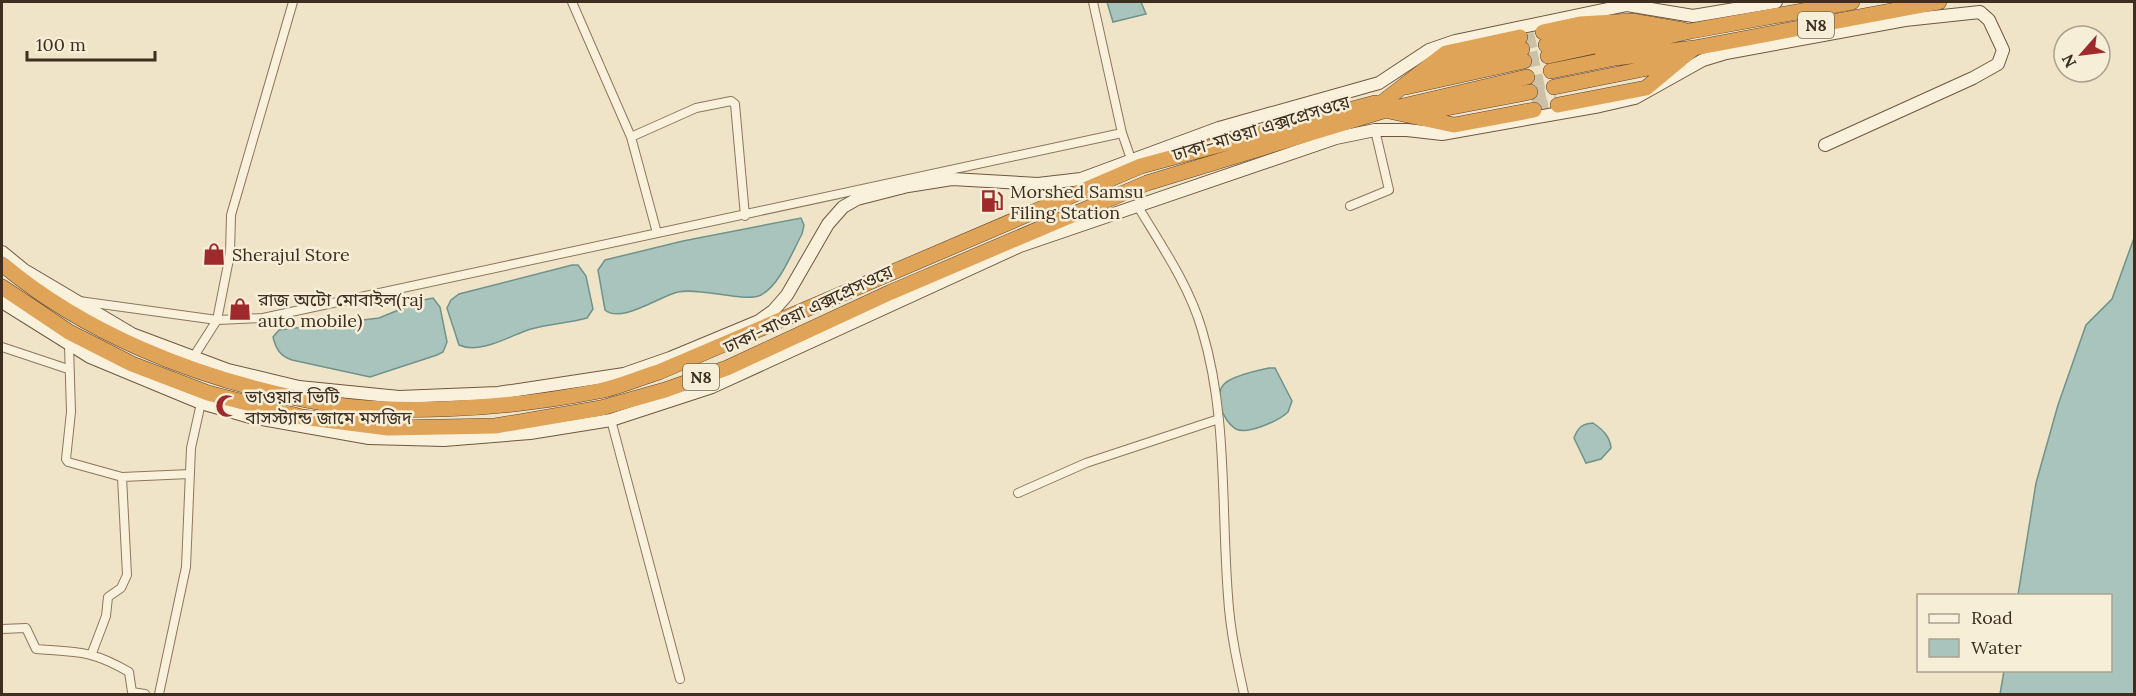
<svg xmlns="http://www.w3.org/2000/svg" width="2136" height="696" font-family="Lora,'Noto Sans Bengali',serif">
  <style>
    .water { fill: #a9c4bc; stroke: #6f938a; stroke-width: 1.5 }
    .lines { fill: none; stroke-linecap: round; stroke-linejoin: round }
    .highway-tunnel { stroke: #ccc0a6; stroke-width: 15; stroke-dasharray: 15 8; stroke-linecap: butt }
    .street-casing { stroke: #8d765c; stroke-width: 10 }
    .secondary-casing { stroke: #6f573f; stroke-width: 14 }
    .highway-casing { stroke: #5b4430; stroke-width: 16 }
    .street { stroke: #faf1dc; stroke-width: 8 }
    .secondary { stroke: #faf1dc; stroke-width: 12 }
    .highway { stroke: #e0a458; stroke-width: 15 }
    .labels { text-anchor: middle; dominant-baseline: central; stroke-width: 5; stroke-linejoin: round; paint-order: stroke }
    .shield { fill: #f7eed8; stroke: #756857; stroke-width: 1.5 }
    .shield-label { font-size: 16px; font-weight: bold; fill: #3d2e20 }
    .street-label { font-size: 18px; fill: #3d2e20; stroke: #f7eed8 }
    .poi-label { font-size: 18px; fill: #3d2e20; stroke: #f7eed8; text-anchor: start }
  </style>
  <rect width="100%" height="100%" fill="#f0e4c8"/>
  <path class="water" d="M1107,2H1141L1146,14L1113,22Z
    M801,218L804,225L802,234C792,252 780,285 761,295C745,303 701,287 678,292C660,296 621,324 605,310L598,270L605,260L683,241Z
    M2134,238V694H2000L2004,671L2110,670V596L2018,595L2036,483L2058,405L2086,325L2112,299Z
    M572,265H578L586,276L593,309L587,318C569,323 550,324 531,329C511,335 480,355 459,345L447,308L451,300L459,294Z
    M433,298L440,307L447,342L443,352L437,355L370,377L292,360C280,356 276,349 273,337L279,330L379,318L423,300Z
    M1269,368H1275L1292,401L1288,412C1280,420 1248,435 1236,429C1222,421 1211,391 1228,381C1240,374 1256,371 1269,368Z
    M1593,423C1602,429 1610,436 1611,448L1601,459L1586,463L1574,438C1578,427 1582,424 1593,423Z"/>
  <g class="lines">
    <path class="highway-tunnel" d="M1521,43L1545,37
      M1524,61L1548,56
      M1529,84L1553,79
      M1531,98L1555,93
      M1534,110L1558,105"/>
    <g class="street-casing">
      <path id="street" d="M572,2L631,137
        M1093,2L1122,133
        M1137,205C1161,245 1189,285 1202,330C1228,416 1221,508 1228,596C1230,630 1237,662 1244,694
        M1350,206L1389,190L1375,130
        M657,233L631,137L696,108L731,101L735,104L745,216
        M79,301L217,320L263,318L1122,133L1131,159
        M69,345L71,412L66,459L68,462L122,477
        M2,347L68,369
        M194,356L217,320L230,254L231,215L293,2
        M611,420L680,679
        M1018,493L1086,463L1219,419
        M2,629L26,628L36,649C77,652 92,650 129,672L132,692L145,694
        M92,653L106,616L108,597L121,588L127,575L122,477L190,474
        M159,694L186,567L191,448L201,403"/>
    </g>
    <g class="secondary-casing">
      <path id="secondary" d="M2,252L24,270L132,334L228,370L299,387L399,397L498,393L624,374L670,358L759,321L773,311L787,295L828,224L843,207L857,199L908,186L952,179L1038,184L1081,179L1219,128L1379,83L1429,50L1455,41L1627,5L1693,16L1776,2
        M2,302L90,357L201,403L250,417L369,438L444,440L530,433L611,420L712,387L1020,246L1336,138L1375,130H1407L1442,134L1600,106L1635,98L1703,60L1726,53L1905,20L1980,12L1989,20L2003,50L1998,64L1973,78L1825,145"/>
    </g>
    <g class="highway-casing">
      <path id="highway" d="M1543,32L1580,24L1632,21L1683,30
        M1603,39L1653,28
        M1546,45L1602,34
        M1602,51L1691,31L1852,2
        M1548,56L1613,42
        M1428,68L1522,49
        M1551,71L1615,58L1694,48L1939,2
        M1406,87L1524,61
        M1554,87L1673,63
        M1384,101L1446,53L1520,37
        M1558,105L1646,88L1694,48
        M1389,111L1454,125L1534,110
        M1415,114L1530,92
        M2,264C84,333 192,376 296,398C386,418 509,409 599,391C619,387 639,378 659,372L1141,166L1375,103
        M2,287L69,332L132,364L208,393L302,417L388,428L495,426L601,408L665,390L727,368L891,292L1147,183L1386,110L1527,77"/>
    </g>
    <use href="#street" class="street"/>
    <use href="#secondary" class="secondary"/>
    <use href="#highway" class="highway"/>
  </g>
  <defs>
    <g id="fuel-bare" transform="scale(1.8)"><path d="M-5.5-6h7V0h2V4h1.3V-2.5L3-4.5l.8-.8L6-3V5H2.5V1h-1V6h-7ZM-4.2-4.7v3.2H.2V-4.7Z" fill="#9e2a2b" stroke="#f7eed8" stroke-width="2.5" paint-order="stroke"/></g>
    <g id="shop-bare" transform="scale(1.8)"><path d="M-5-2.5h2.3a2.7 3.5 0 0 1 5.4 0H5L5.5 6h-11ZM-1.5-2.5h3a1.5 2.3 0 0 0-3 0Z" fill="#9e2a2b" stroke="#f7eed8" stroke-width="2.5" paint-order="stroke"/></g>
    <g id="mosque-bare" transform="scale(1.8)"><path d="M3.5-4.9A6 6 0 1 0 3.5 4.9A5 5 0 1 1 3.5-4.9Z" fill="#9e2a2b" stroke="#f7eed8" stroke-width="2.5" paint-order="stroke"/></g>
  </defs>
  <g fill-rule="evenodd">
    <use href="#fuel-bare" x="992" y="201"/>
    <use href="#shop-bare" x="214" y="254"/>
    <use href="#shop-bare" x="240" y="309"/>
    <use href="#mosque-bare" x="227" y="406"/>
  </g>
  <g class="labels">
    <g class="shield">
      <rect x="1798" y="12" width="36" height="26" rx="4.5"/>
      <rect x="683" y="364" width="36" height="26" rx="4.5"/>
    </g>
    <g class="shield-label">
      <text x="1816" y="25">N8</text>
      <text x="701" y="377">N8</text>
    </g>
    <g class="street-label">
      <text transform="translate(1261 128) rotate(-17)">ঢাকা-মাওয়া এক্সপ্রেসওয়ে</text>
      <text transform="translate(808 309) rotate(-25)">ঢাকা-মাওয়া এক্সপ্রেসওয়ে</text>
    </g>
    <g class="poi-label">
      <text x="1010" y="191">Morshed Samsu<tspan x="1010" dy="21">Filing Station</tspan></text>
      <text x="232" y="254">Sherajul Store</text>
      <text x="258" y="299">রাজ অটো মোবাইল(raj<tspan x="258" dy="21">auto mobile)</tspan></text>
      <text x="245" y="396">ভাওয়ার ভিটি<tspan x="245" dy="21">বাসস্ট্যান্ড জামে মসজিদ</tspan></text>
    </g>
  </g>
  <rect width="2136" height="696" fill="none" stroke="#3d2e20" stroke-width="6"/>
  <rect x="1917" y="594" width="195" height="78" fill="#f7eed8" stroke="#ada18e" stroke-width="1.5"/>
  <rect x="1929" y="614" width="30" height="9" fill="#faf1dc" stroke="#ada18e" stroke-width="1.5"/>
  <text x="1971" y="624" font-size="18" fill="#3d2e20">Road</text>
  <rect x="1929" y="639" width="30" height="18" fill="#a9c4bc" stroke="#ada18e" stroke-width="1.5"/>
  <text x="1971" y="654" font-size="18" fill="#3d2e20">Water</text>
  <g transform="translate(2082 54) rotate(242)"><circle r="28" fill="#f7eed8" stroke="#ada18e" stroke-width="1.5"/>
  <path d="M0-4.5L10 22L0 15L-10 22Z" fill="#9e2a2b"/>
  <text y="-9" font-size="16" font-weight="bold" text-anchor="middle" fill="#3d2e20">N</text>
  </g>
  <path d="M27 51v9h128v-9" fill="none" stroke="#3d2e20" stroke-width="3"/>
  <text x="36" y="51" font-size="18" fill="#3d2e20" stroke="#f7eed8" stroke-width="4.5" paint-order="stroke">100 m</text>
</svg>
